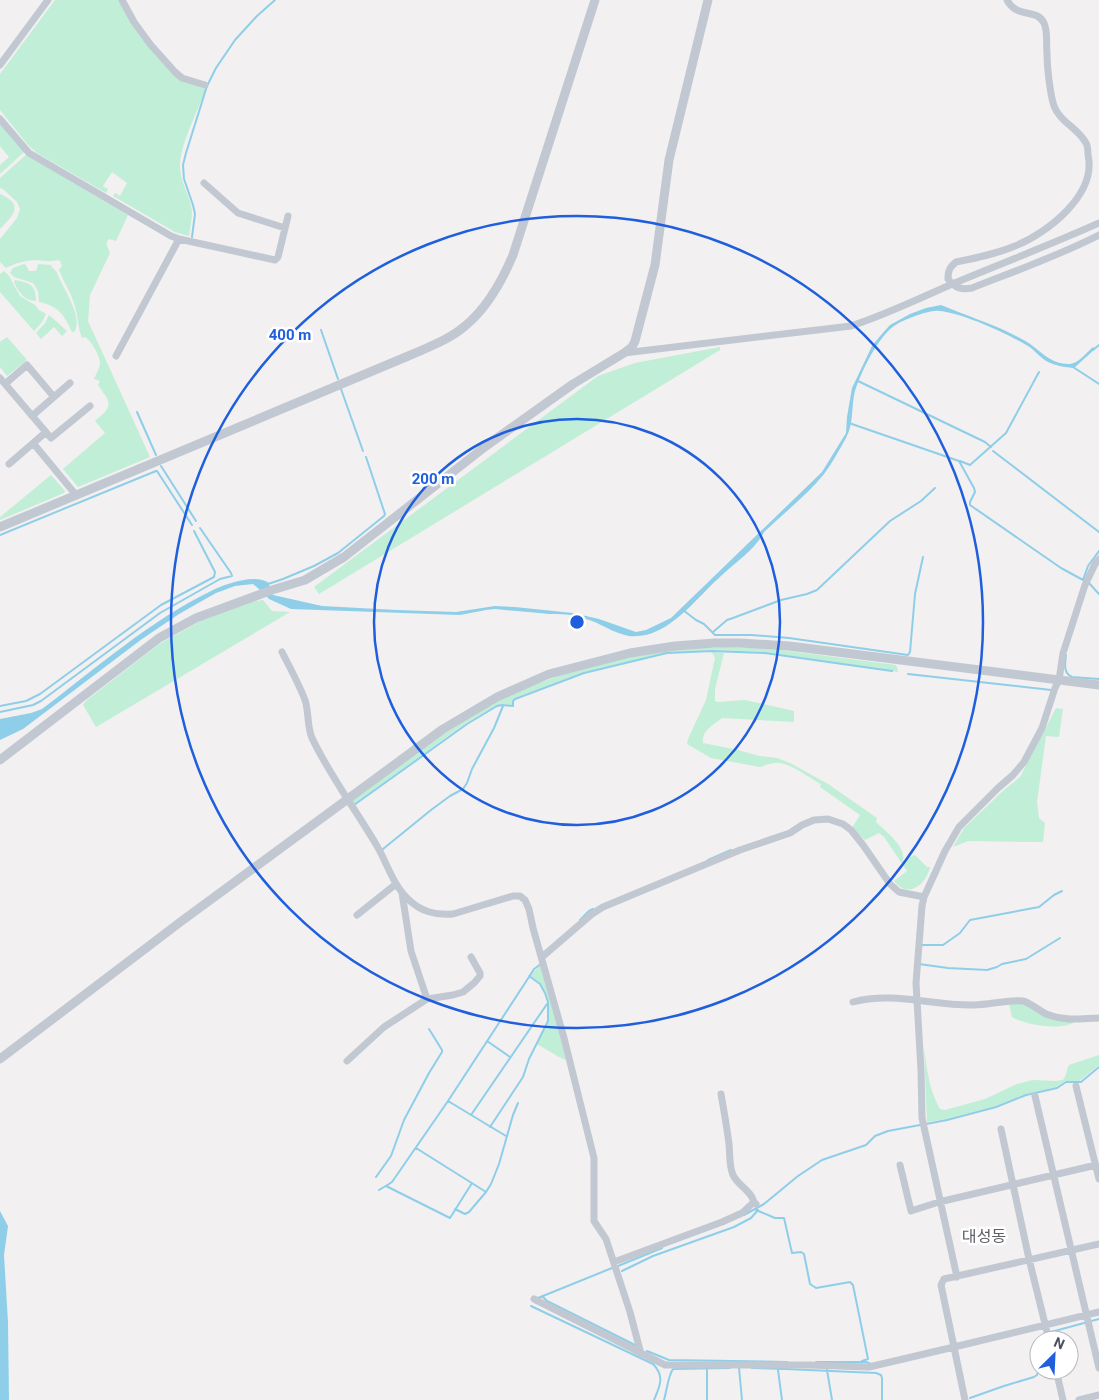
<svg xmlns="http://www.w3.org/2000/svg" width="1099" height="1400" font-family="Roboto,'Noto Sans KR',sans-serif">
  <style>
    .green { fill: #c0eed6 }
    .water { fill: #8ecee9 }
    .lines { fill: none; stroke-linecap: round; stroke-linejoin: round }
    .stream { stroke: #8ecee9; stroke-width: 2 }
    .minor { stroke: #c1c8d1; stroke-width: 7 }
    .tertiary { stroke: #c1c8d1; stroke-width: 9 }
    .ring { fill: none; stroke: #1f5fdd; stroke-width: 2.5 }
    .labels { text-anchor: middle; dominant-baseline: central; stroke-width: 5; stroke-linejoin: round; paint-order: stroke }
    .quarter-label { font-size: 16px; fill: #5c5f64; stroke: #fff }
    .centre { fill: #1f5fdd; stroke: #fff; stroke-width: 2.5 }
    .ring-label { font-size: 15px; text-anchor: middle; font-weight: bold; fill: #1f5fdd; stroke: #fff; stroke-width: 5; stroke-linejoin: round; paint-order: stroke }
  </style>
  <rect width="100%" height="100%" fill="#f2f0f0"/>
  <path class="green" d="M55,0H120L182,80L206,89C198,110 182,141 180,163C179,183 191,196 192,212C192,220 190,228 189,236L175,232L113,196L115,193L120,196L127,183L112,172L103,186L108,189L106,193L37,153L28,145L0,110V74Z
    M0,122L24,152L0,174V165L9,157L0,146Z
    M27,154L31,158L128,215L116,241L109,239C104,243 108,248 110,253L90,295L88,321L150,457L78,487L63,469L105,433L95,421C104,413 114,407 105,395C102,392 101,388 98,385L100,381L94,379C96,374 100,368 100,363C100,356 91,340 85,337L82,338C78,328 78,317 75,307C72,294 64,283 59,270L62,266L60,261L57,260C50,262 45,261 37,260C27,260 15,263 6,268L0,262V239L17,218L20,209L17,202L3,189L0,188V178Z
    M0,194C25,205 13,215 0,229Z
    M38,264L51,265C52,268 54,269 56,271C58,274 59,279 61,282C67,294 83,319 74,332H72C64,315 59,306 39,302L38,291L33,283L14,277L10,273L13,268L24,264L26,265L29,271H35L37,269Z
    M4,271L9,276L20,296L35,305L39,310L46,314L42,322L34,331L0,292V274Z
    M15,280C30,283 36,285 36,301C25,301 18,292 14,282Z
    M49,315L67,331L62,336L54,327L41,339L36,333L45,323Z
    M7,337L27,360L7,376L0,367V342Z
    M720,347V350L319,594L314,587L598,376L635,363Z
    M51,475L65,491L64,493L0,520V517Z
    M263,600L272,611L290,612L96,727L83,705L87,700L159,644L199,622L251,602Z
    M726,647L774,649L896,665L897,667L898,672L765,652L712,650L667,653L584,672L514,698L512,701V705L502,704L496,706L466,723L354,804L351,800L446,730L500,698L555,677L593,665L648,653L682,649Z
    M712,652L724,653L715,689V701L718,702L745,700L794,711V722L722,718C713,725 701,731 703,743L738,750L759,756L777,758L790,763L828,784L877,818L876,822C886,832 906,846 903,861L905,865L910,857L915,855L927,867H930C926,885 908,899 894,881L907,871L884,837L879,833L865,840L852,828L860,815L820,787L821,784C811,779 791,764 780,763C774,762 766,765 760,767L711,758L687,744L688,739L706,700L715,658Z
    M1056,708L1063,709L1059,737L1046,736L1037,802L1039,818L1045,823L1043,842L968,841L953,847L964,828L1004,790L1020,777Z
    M542,965L566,1060L559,1057L537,1044L549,1021L548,1002L546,993L541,984L530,976L539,966Z
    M1022,1002L1077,1021C1073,1023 1067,1026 1062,1026C1048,1028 1024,1024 1012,1017L1009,1004Z
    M924,1048C927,1069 929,1090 940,1109L945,1110L985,1099L1017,1084L1033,1080L1056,1081L1063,1080C1067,1075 1066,1070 1069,1065L1099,1055V1065L1078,1082L1065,1081L1056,1087L1026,1094L995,1106L946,1119L927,1122Z"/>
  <path class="water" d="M941,305C964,315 988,322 1010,333C1018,337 1027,341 1034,347C1044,355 1054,364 1068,364C1077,365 1086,353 1093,347L1095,349L1074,368C1062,367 1051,365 1042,358C1038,355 1035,351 1031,348C1009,334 965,314 940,311C932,310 925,313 918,315C910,318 901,321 894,326C878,337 861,372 855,391C851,406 854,424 846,438C840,449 831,465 824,474C807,495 784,513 764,532C757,548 732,565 719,578C694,600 667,640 629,636C618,634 607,628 597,623C591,620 582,618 575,616C567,614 557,614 549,614C531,612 513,611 495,609L486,610L460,615L291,609L269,599L260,590L253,584L235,586L216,593L179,614L142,639L23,729L0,740V719L31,713L42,709C95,669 151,620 211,591C225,584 255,573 269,583L270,590L273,595L322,606L397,610L456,612L495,606L515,607L573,613L599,619L636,632L646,630L671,618L822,472L846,433L847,417L852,388L872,346L881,335L890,325L910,314L926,308Z
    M0,1211L8,1226L4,1255L8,1322L9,1400H0Z"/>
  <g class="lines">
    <path class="stream" d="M192,237L195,214L193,205L184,179L183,165L186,153L207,86L216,68L235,40L257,16L275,0
      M321,330L338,379
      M1093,350L1099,345
      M1073,367L1099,384
      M858,381L985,442L991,447
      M341,389L363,451
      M137,412L156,455
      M849,423L959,461L974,488L975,492L970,502V505L1061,568L1083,580L1088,566L1099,551
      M993,451L1099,532
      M960,461L970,465L1006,433L1039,372
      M161,466L196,521
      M0,535L156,471H157L192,525
      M1089,583L1099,594
      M268,584L283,579L314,566L338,553L384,516L385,514L366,457
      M683,610L696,620L704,624L715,635H751L789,638L908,655L910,652L915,594L923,557
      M713,632L727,620L733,618L781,600L807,594L817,590L890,521L921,501L935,488
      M1066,655C1065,663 1063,673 1072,677L1099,679
      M908,674L1051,690
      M0,706L26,701L40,694L161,605L214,577L215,572L194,531
      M0,712L33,705L41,701L160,613L220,579L232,576L231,573L200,528
      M354,805L467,724L497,706L502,705L513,706V701L515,699L584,673L667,653L712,651L765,653L892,671
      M383,849L431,810L450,796L463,789L467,783L472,769L494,728L503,706
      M708,860L731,850
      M580,920L589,911L593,909
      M920,945H943L960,933L970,920L1039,907L1054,895L1062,891
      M919,964L948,968L987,970L997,967L1002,964L1026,959L1060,938
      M487,1041L510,1057
      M448,1101L506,1136
      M471,1115L547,1004
      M926,1124L947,1120L996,1107L1026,1095L1057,1088L1066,1082H1081L1099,1067
      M490,1127L523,1077L529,1059L548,1021V1002L545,993L540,984L529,976
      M416,1148L486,1192
      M376,1177L391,1156L404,1120L429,1073L442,1052V1050L429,1029
      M386,1186L450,1218L472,1183
      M379,1190L389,1184L392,1182L448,1101L529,977L534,969L542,963
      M455,1209L465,1214L469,1212L486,1192L491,1184L499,1164L513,1115L518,1103
      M756,1210L775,1218H784L792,1253L801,1252L804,1254L810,1284L816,1288L850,1282L853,1285L868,1359L862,1361L861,1363
      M744,1215L764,1204L798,1176L822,1160L866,1145L875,1136L888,1131L920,1125
      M618,1266L662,1248
      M622,1271L653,1256L734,1227L751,1218L758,1210
      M542,1296L547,1301L635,1345
      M538,1298L612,1268
      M531,1306L653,1364C665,1376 660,1386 654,1400
      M1042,1340L1045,1335L1051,1332L1099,1319
      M647,1351L669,1360L787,1362
      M816,1362H866L871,1364
      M739,1368L742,1400
      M752,1368L786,1369L876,1373L881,1375L882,1378V1400
      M778,1370L782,1400
      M827,1370L832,1400
      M970,1398L1004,1386L1034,1377L1037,1375L1039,1370
      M664,1400C667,1390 668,1376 673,1369L730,1368
      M707,1400V1369"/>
    <path class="minor" d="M122,0L134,22L150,44L175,72L182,78L205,85
      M1007,0C1017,19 1037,8 1044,23C1048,31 1046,44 1047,53C1047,66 1050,94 1054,106C1060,122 1078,128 1086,143C1088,146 1088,151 1088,155C1097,194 1048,233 1015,246C996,254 976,258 956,262C950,267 948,270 948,279C955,288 961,290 972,288C1015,271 1058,256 1099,235
      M0,65L48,0
      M0,119L29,153L171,236L179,239L275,260L278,257L288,216
      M204,183L238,213L285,228
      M624,353L851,326C885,315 918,299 950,285C1000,264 1050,245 1099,223
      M116,356L179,239
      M0,378L51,438L90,406
      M5,384L27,365L54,397
      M32,416L70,383
      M33,443L76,495
      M9,464L46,432
      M282,652C290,668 299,684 305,700C309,712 307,727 312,738C330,776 356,810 377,846C387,863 393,885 408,899C421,912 435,915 453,914L513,896H520L525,900L529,909L533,928L564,1038L594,1158V1221L606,1239L630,1312L641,1354
      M402,893L411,951L427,999
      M357,915L396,884
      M542,957L592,914L603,907L740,850L790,833L802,825L814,820L828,819L843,824L851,830L863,845L890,884L899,892L924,897
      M853,1002C893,991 933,1006 974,1005C988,1005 1012,999 1023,1001C1029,1002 1040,1011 1046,1014C1064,1021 1081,1019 1099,1018
      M347,1061L384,1027L427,999L453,995L463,992L474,983L480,976V973L471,957
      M1076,1086L1099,1179
      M721,1094C724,1111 727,1128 729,1144C730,1154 729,1166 733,1175C738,1186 751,1190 754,1202L756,1204
      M1035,1096L1099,1368
      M1001,1129L1029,1259L1049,1340
      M900,1165L911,1211L939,1202L1096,1165
      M614,1262L722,1222L742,1213L754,1202
      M957,1277L922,1118L921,1070L916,983L922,906L924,897L945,851L959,827L998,788L1013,775L1024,762L1042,728L1055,688L1059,680L1063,653L1065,647L1085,585L1095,564L1099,559
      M534,1299L665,1365H808L869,1367L954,1347L941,1285L944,1279L1099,1244
      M1056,1370L1063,1400
      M965,1400L954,1347L1099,1312
      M1079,1400L1099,1395"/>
    <path class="tertiary" d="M0,527L413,354C431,346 450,339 465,326C487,308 502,281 513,255L595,0
      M0,760L159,638L196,618L272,590L305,580L344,557L486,446L573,384L624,353L632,347L635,341L655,265L669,160L708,0
      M0,1059L183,920L443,729L497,697L549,674L630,653L675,646L715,643H740L789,646L1099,685"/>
  </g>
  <g class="ring">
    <circle cx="577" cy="622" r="203"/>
    <circle cx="577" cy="622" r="406"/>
  </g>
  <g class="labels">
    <g class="quarter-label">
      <text x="984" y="1236">대성동</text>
    </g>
  </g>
  <circle cx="577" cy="622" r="8" class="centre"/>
  <g class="ring-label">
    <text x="290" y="340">400 m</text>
    <text x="433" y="484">200 m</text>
  </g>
  <g transform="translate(1054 1355) rotate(24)"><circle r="24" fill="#ffffff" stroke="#b6b9be"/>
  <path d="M0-4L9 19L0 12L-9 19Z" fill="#1f5fdd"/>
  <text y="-8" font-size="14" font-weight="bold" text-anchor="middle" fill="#48515d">N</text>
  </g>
</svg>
